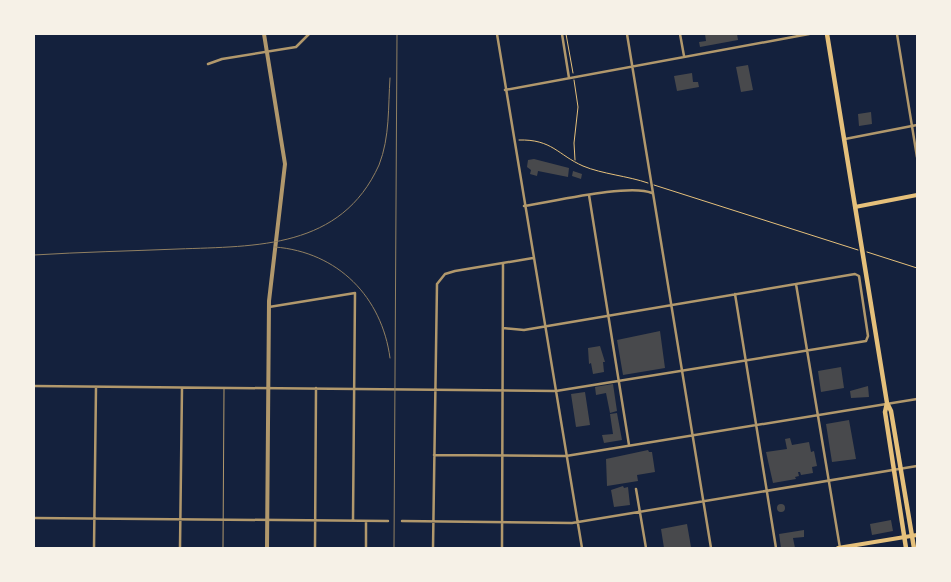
<svg xmlns="http://www.w3.org/2000/svg" width="951" height="582" font-family="Ubuntu,sans-serif">
  <style>
    .building { fill: #48494c }
    .lines { fill: none; stroke-linecap: round; stroke-linejoin: round }
    .path { stroke: #e5c07b; stroke-width: 1 }
    .service { stroke: #b1986c; stroke-width: 1 }
    .minor { stroke: #b1986c; stroke-width: 2.5 }
    .tertiary { stroke: #b1986c; stroke-width: 4 }
    .secondary { stroke: #e5c07b; stroke-width: 4 }
    .trunk { stroke: #e5c07b; stroke-width: 4.5 }
    .rail { stroke: #918062; stroke-width: 1 }
  </style>
  <rect width="100%" height="100%" fill="#14213d"/>
  <path class="building" d="M705,34H737L738,40L700,47L699,42L706,41Z
    M748,65L753,90L741,92L736,67Z
    M692,73L693,82H698L699,87L677,91L674,76Z
    M871,112L872,124L859,126L858,114Z
    M534,159L569,168L568,177L538,171L537,176L530,174L531,170L527,167L528,160Z
    M573,171L582,174L581,179L572,176Z
    M660,331L665,368L623,375L617,340Z
    M600,346L605,362H603L604,372L593,374L591,363L589,364L588,348Z
    M841,367L844,388L821,392L818,371Z
    M613,384L617,411L610,413L606,393L596,395L595,387Z
    M868,386L869,397L851,398L850,391Z
    M585,392L590,425L576,427L571,394Z
    M617,413L622,440L604,443L602,435L613,434L610,414Z
    M849,420L856,459L832,462L826,424Z
    M790,438L792,445L809,442L811,452L814,451L817,466L812,467L813,473L801,475L800,472H798L799,476L795,477L796,479L773,483L766,452L787,449L785,439Z
    M648,450L649,452H652L655,472L637,475L638,481L607,486L606,459Z
    M623,486L624,488L628,487L630,505L614,507L611,490Z
    M777 508a4 4 0 1 1 8 0a4 4 0 1 1-8 0Z
    M891,520L893,531L872,535L870,524Z
    M687,524L691,547L664,548L661,529Z
    M804,530V537L793,538L795,548H781L779,534Z"/>
  <g class="lines">
    <path class="path" d="M566,34L573,73
      M574,80L578,107L574,143L575,160
      M519,140C552,139 558,155 583,166C602,174 628,176 648,183
      M654,185L858,250
      M867,252L917,268"/>
    <path class="service" d="M223,548L224,389"/>
    <path class="minor" d="M497,34L582,548
      M562,34L569,78
      M627,34L711,548
      M680,34L684,56
      M897,34L917,157
      M208,64L222,59L296,47L309,34
      M505,90L809,34
      M845,139L917,125
      M589,195L629,445
      M524,206C551,202 630,183 652,193
      M796,284L840,548
      M735,294L776,548
      M269,307L355,293L353,520
      M34,386L556,391L866,341L868,336L859,276L855,274L524,330L503,328
      M434,455L566,456L917,399
      M636,489L646,548
      M34,518L388,521
      M402,521L572,523L917,466
      M94,548L96,387
      M180,548L182,388
      M315,548L316,388
      M366,548V521
      M433,548L437,284L445,274L455,271L533,258
      M502,548L503,263"/>
    <path class="tertiary" d="M264,34L285,164L269,301L267,548"/>
    <path class="secondary" d="M855,207L917,195
      M838,548L917,535"/>
    <path class="trunk" d="M827,34L887,403L891,411L914,548
      M887,403L885,412L906,548"/>
    <path class="rail" d="M275,247C338,252 382,297 390,358
      M34,255C82,252 130,251 178,249C257,246 341,249 379,165C390,137 388,107 390,78
      M394,548L397,34"/>
  </g>
  <rect width="951" height="582" fill="none" stroke="#f6f1e7" stroke-width="70"/>
</svg>
